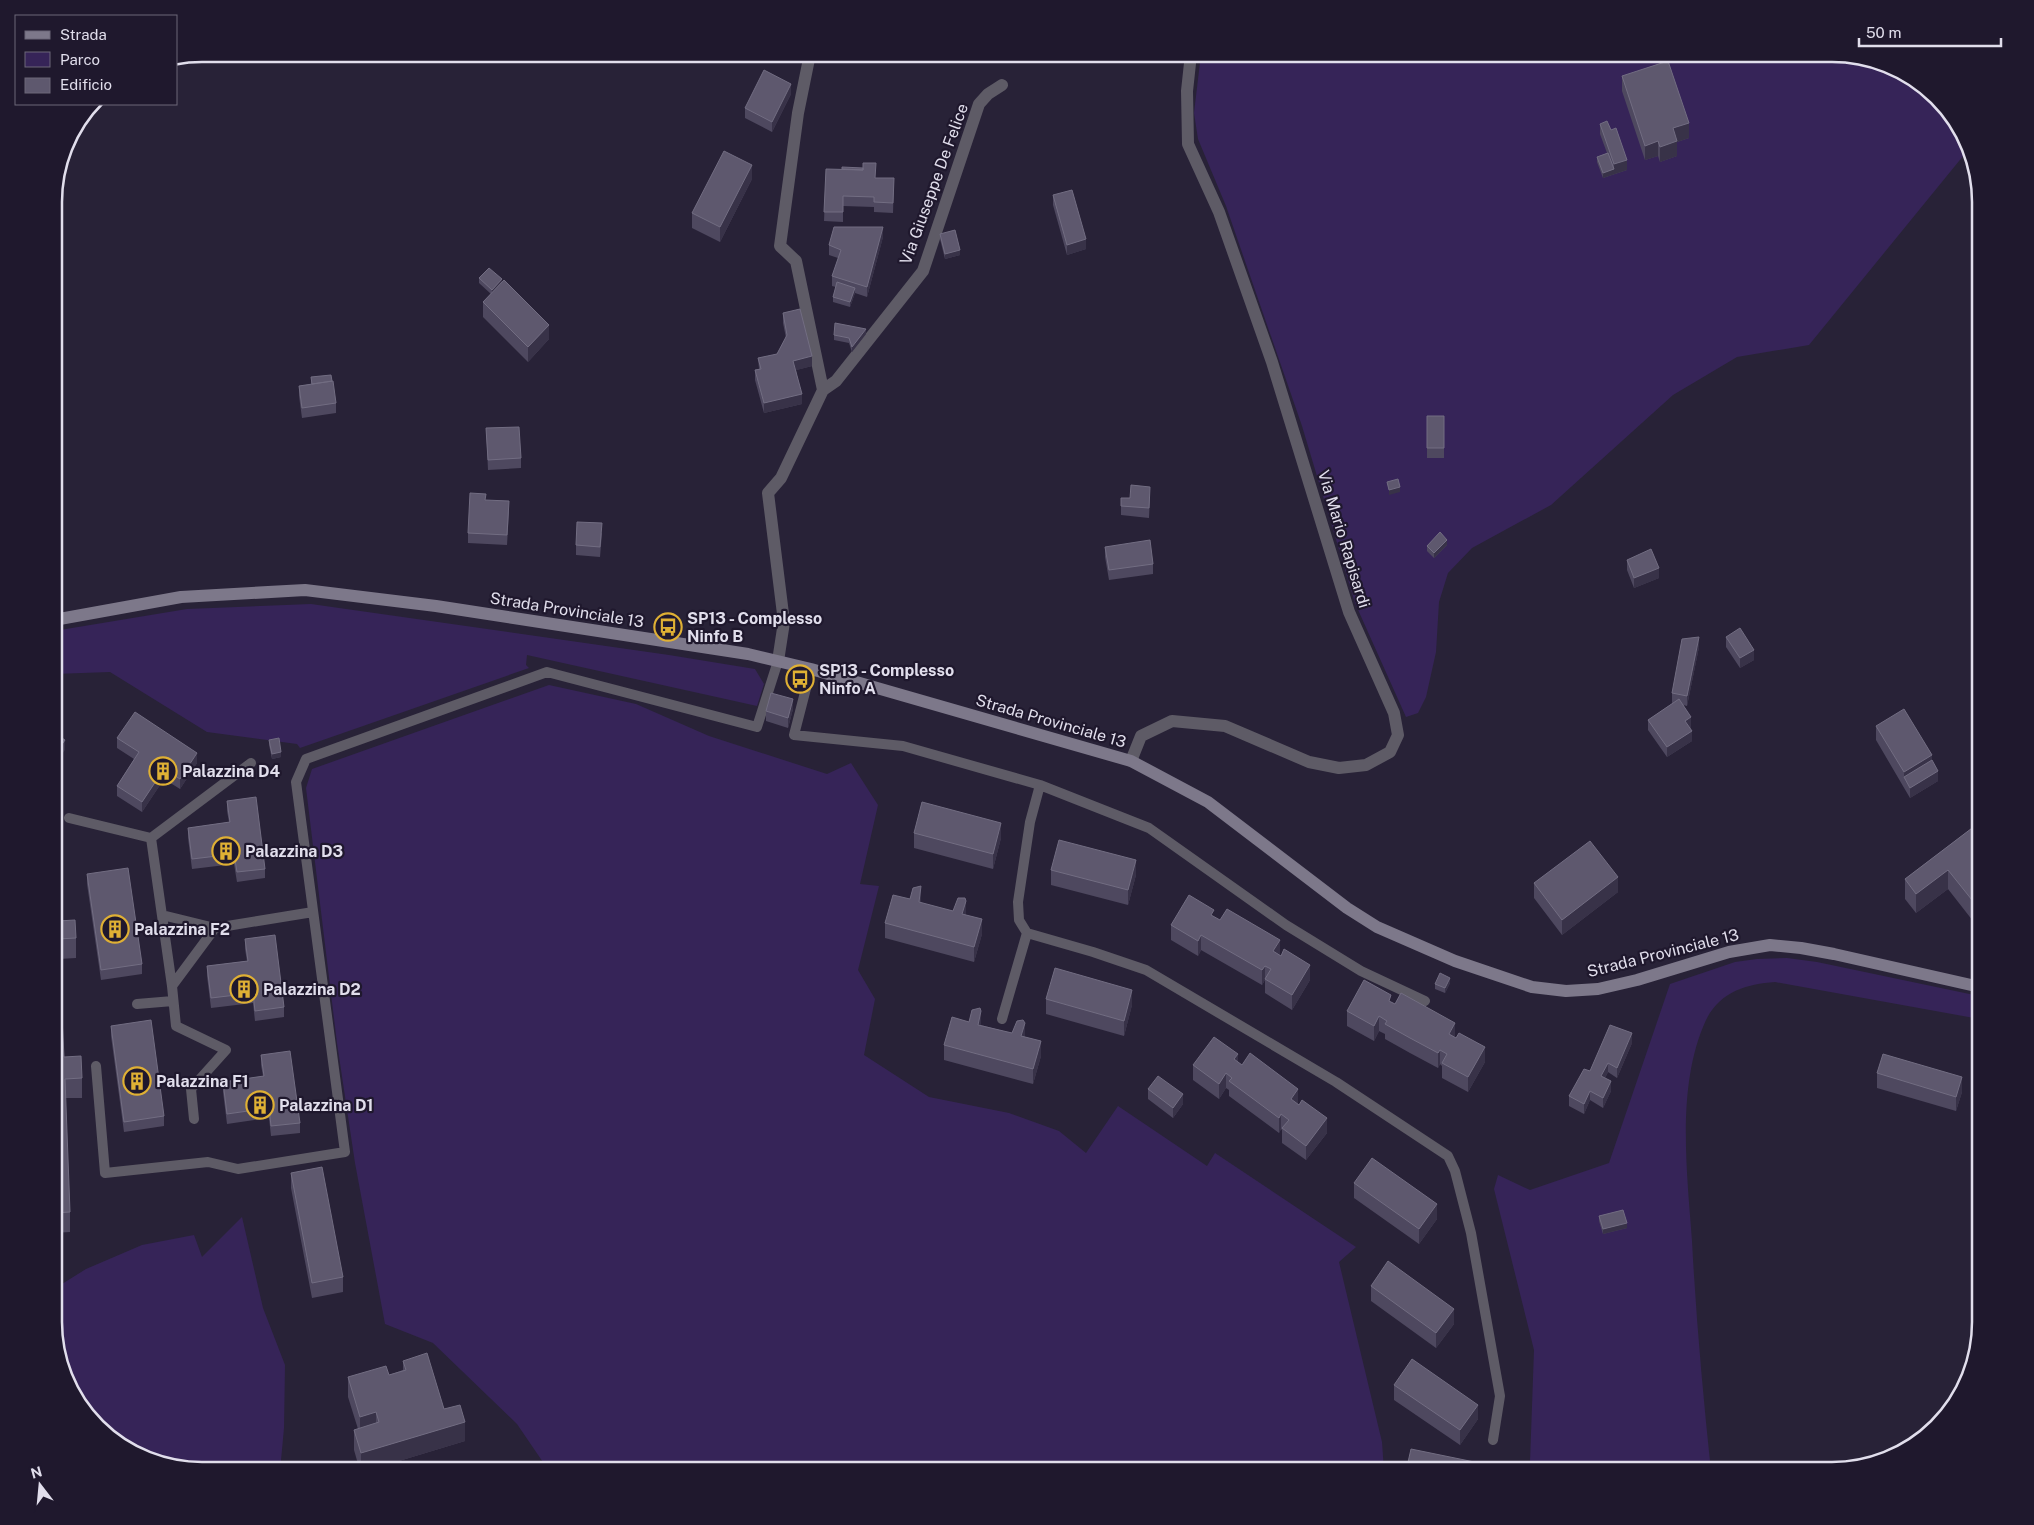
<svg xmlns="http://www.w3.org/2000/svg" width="2034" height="1525" font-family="'Public Sans',sans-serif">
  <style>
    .green { fill: #362458 }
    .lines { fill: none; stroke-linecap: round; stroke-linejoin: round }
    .lane { stroke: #5e5b66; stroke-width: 10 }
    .street { stroke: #5e5b66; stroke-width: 12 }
    .secondary { stroke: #7d788a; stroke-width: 12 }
    .wall { fill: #4e485f }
    .shaded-wall { fill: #383248 }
    .building { fill: #5e586e; stroke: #726d82 }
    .labels { text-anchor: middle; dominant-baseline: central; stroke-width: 4.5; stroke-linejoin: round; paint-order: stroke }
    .street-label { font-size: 16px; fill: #e1deec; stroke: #1f182d }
    .poi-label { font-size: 16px; font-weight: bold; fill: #e1deec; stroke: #1f182d; text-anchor: start }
    .rim { fill: none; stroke: #e1deec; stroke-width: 2.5 }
  </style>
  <rect width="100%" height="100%" fill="#282237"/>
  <path class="green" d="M1201,54H1832L1880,62L1922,85L1965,137L1968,150L1809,345L1737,357L1673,395L1551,505L1472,548L1448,573L1439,602L1436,652L1426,697L1418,713L1406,717L1355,603L1302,426L1226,206L1198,139L1194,113Z
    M311,604L669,655L755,669L764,684L757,706L527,655L526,665L529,668L300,748L297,744L207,732L110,672L54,674V631L187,609Z
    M549,685L636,704L709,736L827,774L851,763L878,805L860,884L879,886L858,970L875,999L864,1055L929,1097L1009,1113L1059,1131L1086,1153L1118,1106L1207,1166L1215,1153L1356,1247L1339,1262L1382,1442L1384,1471H549L517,1424L433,1343L385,1324L355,1163L337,1043L306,788L312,769Z
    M1787,958L1817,962L1979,996L1974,1018L1775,982C1746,984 1720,992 1706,1020C1676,1085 1687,1172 1692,1241C1696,1318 1703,1395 1711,1471H1526L1530,1462L1534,1350L1494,1189L1498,1175L1530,1190L1609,1163L1670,984L1735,962L1757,959Z
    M242,1217L263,1308L285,1365L284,1428L280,1471H202L154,1463L112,1440L69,1389L54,1332V1289L86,1269L142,1245L194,1235L202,1257Z"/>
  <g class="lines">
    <path class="lane" d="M811,669L794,735L903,746L1040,785L1149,828L1286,925L1361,971L1425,1001
      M1040,785L1030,822L1018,902L1019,920L1027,933L1093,952L1146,970L1336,1082L1448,1156L1455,1171L1471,1233L1500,1396L1493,1440
      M69,818L151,838L172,986L176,1026L226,1050L191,1089L194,1119
      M151,838L251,763
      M162,915L215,928L313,912
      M172,986L215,928
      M137,1004L173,1001
      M1002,1019L1027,933
      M96,1066L105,1173L208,1162L238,1169L345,1152L296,782L306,759L547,672L757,727L778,661"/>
    <path class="street" d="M823,390L836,381L923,271L979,104L988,94L1002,85
      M778,661L784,622L768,493L781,478L823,390L796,261L780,246L798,113L810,54
      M1131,761L1141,736L1172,721L1225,726L1309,762L1339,768L1366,765L1390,752L1398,735L1394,713L1349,612L1272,362L1219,212L1188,144L1187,91L1191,54"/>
    <path class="secondary" d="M54,620L181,597L305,590L436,606L748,654L811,669L1131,761L1208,802L1347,908L1377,927L1455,961L1532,987L1566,991L1598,989L1637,980L1729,952L1770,945L1801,948L1834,954L1980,987"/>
  </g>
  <path class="wall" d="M777,54H791L790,57L777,55Z
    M1622,76L1689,138L1677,142V156L1660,162L1658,156L1645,160L1622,91Z
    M791,94L772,132L745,118V108Z
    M1600,124L1611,130L1627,170L1603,178L1597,162V157L1607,153L1600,134Z
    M826,169L876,178H894L893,213L874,212V207L843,206V222L824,221Z
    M752,179L720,242L692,228V213Z
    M1053,195L1086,249L1067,255L1053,205Z
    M940,234L960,255L945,259L940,239Z
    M883,237L867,297L855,293L850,307L833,302V297L836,287L832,286V276L838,258L829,255V245Z
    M479,278L502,283L549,339L528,362L483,317V302L491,294L479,283Z
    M783,313L812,366L796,370L802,404L764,413L755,380V370L759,369L758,358L777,354L786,338L783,323Z
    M866,334L852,352L849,343L834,340V335Z
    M311,377L336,403V413L302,418L299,396V386L311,384Z
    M1427,416H1444V458H1427Z
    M486,428L521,458V468L488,470Z
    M1150,497L1149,518L1121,515V498H1130Z
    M509,511L507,545L468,543V533Z
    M602,533L600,557L576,555V545Z
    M1447,545L1434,558L1427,551V546Z
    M1105,547L1153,564V574L1109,580L1105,557Z
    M1627,560L1659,578L1634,588L1627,570Z
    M1726,637L1754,660L1740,668L1726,647Z
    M1699,647L1687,706L1683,705L1691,727L1690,728L1692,741L1667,757L1648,730V720L1673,703H1672V693Z
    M793,709L788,728L766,721V711Z
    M1876,726L1932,760L1938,781L1910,798L1876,740Z
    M117,738L197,763L180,789L164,779L142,812L117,796V786L134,759L117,748Z
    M269,740L281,757L272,759L269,745Z
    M227,801L265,869V878L237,882L234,864L192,869L188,838V828L229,822L227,811Z
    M1980,822V930L1948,889L1916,913L1905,899V879Z
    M914,833L1001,838L993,869L914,848Z
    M54,845L58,921L76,938V958L59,959L64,1057L82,1078V1098H65L70,1212V1232L54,1233Z
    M1051,870L1136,875L1128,905L1051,885Z
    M87,874L142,964V974L101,980L87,884Z
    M1534,883L1618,892L1562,935L1534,898Z
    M921,903L966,915L982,934L974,962L885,938V923Z
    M1214,917L1280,955L1310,980L1292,1010L1265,993V980L1262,985L1201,950L1198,956L1171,940V925Z
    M245,939L284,1007V1017L255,1021L253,1003L211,1008L207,976V966L247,961L245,949Z
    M1450,983L1445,993L1435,989V984Z
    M1046,999L1132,1005L1124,1036L1046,1014Z
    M1391,1002L1455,1037L1485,1062L1468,1092L1442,1078V1066L1440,1064L1438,1068L1410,1053L1385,1039V1034L1379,1031L1374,1041L1347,1026V1011Z
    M981,1025L1025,1037L1041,1056L1033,1084L944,1060V1045Z
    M111,1026L164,1116V1126L124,1132L111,1036Z
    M1632,1043L1617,1078L1608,1072L1605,1078L1611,1091L1603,1108L1590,1100L1584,1114L1569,1106V1096L1590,1071Z
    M261,1055L300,1123V1133L271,1136L269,1118L227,1124L223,1092V1082L263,1076L261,1065Z
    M1238,1062L1298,1104L1327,1133L1306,1160L1282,1143V1130L1281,1129L1279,1133L1229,1096V1090L1226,1088L1219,1099L1193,1080V1065Z
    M1877,1073L1962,1092L1956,1111L1877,1088Z
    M1148,1089L1183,1104L1173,1118L1148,1099Z
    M291,1173L343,1277V1292L312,1298L291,1188Z
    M1354,1183L1437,1219L1419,1244L1354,1198Z
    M1599,1216L1627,1228L1603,1234L1599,1221Z
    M1371,1286L1454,1324L1436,1348L1371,1301Z
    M403,1361L444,1409L465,1441L366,1471H360L354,1450V1430L358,1429L348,1397V1377L389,1375L403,1370Z
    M1394,1385L1478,1419L1460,1445L1394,1400Z"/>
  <path class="shaded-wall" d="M791,84V94L772,132V122Z
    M1689,123V138L1677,142V156L1660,162V147L1673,128Z
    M1658,141V156L1645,160V146Z
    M1627,160V170L1603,178V173L1614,169V164Z
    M752,165V179L720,242V227Z
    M883,227V237L867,297V287Z
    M1086,239V249L1067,255V245Z
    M960,250V255L945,259V254Z
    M502,279V284L492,295V290Z
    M855,288V293L850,307V302Z
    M549,325V339L528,362V347Z
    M866,329V334L852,352V347Z
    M812,356V366L793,371V361Z
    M802,394V404L764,413V403Z
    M1400,487V492L1389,495V490Z
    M1447,540V545L1434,558V553Z
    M1659,568V578L1634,588V578Z
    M1699,637V647L1687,706V696Z
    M1754,650V660L1740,668V658Z
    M793,699V709L788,728V718Z
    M1691,717V727L1685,731V721Z
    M1692,731V741L1667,757V747Z
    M65,740V750L54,766V756Z
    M281,752V757L272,759V754Z
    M197,753V763L180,789V779Z
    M1932,755V770L1904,777V772Z
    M164,769V779L142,812V802Z
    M1938,771V781L1910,798V788Z
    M1001,823V838L993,869V854Z
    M1136,860V875L1128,905V890Z
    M1948,870V889L1916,913V894Z
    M1618,877V892L1562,935V920Z
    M921,886V901L919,917V902Z
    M966,901V916L962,914Z
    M982,919V934L974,962V947Z
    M1201,935V950L1198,956V941Z
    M1280,940V955L1273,951Z
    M1310,965V980L1292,1010V995Z
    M1265,966V980L1262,985V970Z
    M1450,978V983L1445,993V988Z
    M1132,990V1005L1124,1036V1021Z
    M981,1011V1026L978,1025Z
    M1379,1016V1031L1374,1041V1026Z
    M1025,1023V1038L1021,1036Z
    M1455,1023V1038L1449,1034Z
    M1632,1033V1043L1617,1078V1068Z
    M1041,1041V1056L1033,1084V1069Z
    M1485,1047V1062L1468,1092V1077Z
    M1440,1050V1064L1438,1068V1053Z
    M1238,1054V1069L1234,1059Z
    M1608,1063V1072L1601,1086V1076Z
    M1226,1073V1088L1219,1099V1084Z
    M1962,1077V1092L1956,1111V1097Z
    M1611,1081V1091L1603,1108V1098Z
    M1298,1089V1104L1291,1114V1099Z
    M1590,1091V1100L1584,1114V1104Z
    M1183,1094V1104L1173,1118V1108Z
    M1281,1114V1129L1279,1133V1118Z
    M1327,1118V1133L1306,1160V1146Z
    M1437,1204V1219L1419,1244V1229Z
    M1627,1223V1228L1603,1234V1229Z
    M1454,1309V1324L1436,1348V1333Z
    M1478,1405V1419L1460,1445V1430Z
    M376,1412V1432L360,1437V1417Z
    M465,1422V1441L366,1471H361V1453Z"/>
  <path class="building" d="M1668,61L1689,123L1673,128L1677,141L1660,147L1658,141L1645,146L1622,76Z
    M764,70L791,84L772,122L745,108Z
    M1607,121L1611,130L1616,128L1627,160L1614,164L1600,124Z
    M724,151L752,165L720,227L692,213Z
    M1608,153L1614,169L1603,173L1597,157Z
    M863,163H876L875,178H894L893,203L874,202V197L843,196V212H824L826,169L863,170Z
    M842,167L863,168V170L842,169Z
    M1072,190L1086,239L1067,245L1053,195Z
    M834,227H883L867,287L832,276L841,250L829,245Z
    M955,230L960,250L945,254L940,234Z
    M489,268L502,279L492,290L479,278Z
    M504,280L549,325L528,347L483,302Z
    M837,282L855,288L850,302L833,297Z
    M800,309L812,356L793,361L802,394L764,403L755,370L761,369L758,358L777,354L787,335L783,313Z
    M835,323L866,329L852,347L849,338L834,335Z
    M331,375L332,381L312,384L311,377Z
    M333,381L336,403L302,408L299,386Z
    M1427,416H1444V448H1427Z
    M519,427L521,458L488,460L486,428Z
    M1398,479L1400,487L1389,490L1387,482Z
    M1131,485L1150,487L1149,508L1121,506V498H1130Z
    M470,493L486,494L485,500L509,501L507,535L468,533Z
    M577,522L602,523L600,547L576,545Z
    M1440,532L1447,540L1434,553L1427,546Z
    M1150,540L1153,564L1109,570L1105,547Z
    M1651,549L1659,568L1634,578L1627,560Z
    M1740,628L1754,650L1740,658L1726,637Z
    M1699,637L1687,696L1672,693L1682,639Z
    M771,693L793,699L788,718L766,711Z
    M1679,699L1691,717L1685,721L1692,731L1667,747L1648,720Z
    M1904,709L1932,755L1904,772L1876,726Z
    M135,712L197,753L180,779L164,769L142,802L117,786L139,752L117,738Z
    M54,733L65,740L54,756Z
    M279,738L281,752L272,754L269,740Z
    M1932,760L1938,771L1910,788L1904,777Z
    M256,797L265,869L237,872L234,854L192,859L188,828L230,822L227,801Z
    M922,802L1001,823L993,854L914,833Z
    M1980,822V910L1948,870L1916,894L1905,879Z
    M1059,840L1136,860L1128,890L1051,870Z
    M1590,841L1618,877L1562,920L1534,883Z
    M54,845L58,921L75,920L76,938L58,939L64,1057L81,1056L82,1078L65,1079L70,1212L54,1213Z
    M128,868L142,964L101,970L87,874Z
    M921,886L919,902L953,911L958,898H965L966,901L962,914L982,919L974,947L885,923L893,895L910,899L913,888Z
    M1189,895L1214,910L1211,915L1220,920L1227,909L1280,940L1273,951L1281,956L1284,949L1310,965L1292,995L1265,979L1271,969L1265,966L1262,970L1201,935L1198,941L1171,925Z
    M275,935L284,1007L255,1011L253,993L211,998L207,966L248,961L245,939Z
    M1055,968L1132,990L1124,1021L1046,999Z
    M1440,973L1450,978L1445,988L1435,984Z
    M1364,980L1391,995L1389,1001L1395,1004L1401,993L1455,1023L1449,1034L1456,1038L1459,1033L1485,1047L1468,1077L1442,1063L1447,1054L1440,1050L1438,1053L1410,1038L1385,1024L1387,1021L1379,1016L1374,1026L1347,1011Z
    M980,1008L981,1011L978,1025L1012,1033L1017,1021L1023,1020L1025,1023L1021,1036L1041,1041L1033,1069L944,1045L952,1017L969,1022L972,1010Z
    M151,1020L164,1116L124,1122L111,1026Z
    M1610,1025L1632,1033L1617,1068L1608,1063L1601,1076L1611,1081L1603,1098L1590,1091L1584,1104L1569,1096L1584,1069L1590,1071Z
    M1214,1037L1238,1054L1234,1059L1242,1065L1250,1053L1298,1089L1291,1099L1299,1105L1302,1100L1327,1118L1306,1146L1282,1128L1289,1120L1281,1114L1279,1118L1252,1098L1229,1081L1232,1078L1226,1073L1219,1084L1193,1065Z
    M290,1051L300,1123L271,1126L269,1108L227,1114L223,1082L264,1076L261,1055Z
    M1883,1054L1962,1077L1956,1097L1877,1073Z
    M1158,1076L1183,1094L1173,1108L1148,1089Z
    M1372,1158L1437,1204L1419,1229L1354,1183Z
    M322,1167L343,1277L312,1283L291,1173Z
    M1623,1210L1627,1223L1603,1229L1599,1216Z
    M1388,1261L1454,1309L1436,1333L1371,1286Z
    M427,1353L444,1409L460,1405L465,1422L361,1453L354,1430L379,1422L376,1412L360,1417L348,1377L386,1366L389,1375L406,1370L403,1361Z
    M1412,1359L1478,1405L1460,1430L1394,1385Z
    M1411,1449L1489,1465L1488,1471H1406Z"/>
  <defs>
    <g id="bus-ring" transform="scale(1.4375)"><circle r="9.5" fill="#1f182d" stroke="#dfb034" stroke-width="1.5"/><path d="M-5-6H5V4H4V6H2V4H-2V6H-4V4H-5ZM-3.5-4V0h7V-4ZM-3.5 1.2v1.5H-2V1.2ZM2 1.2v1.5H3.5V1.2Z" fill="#dfb034"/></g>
    <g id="building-ring" transform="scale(1.4375)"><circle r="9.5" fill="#1f182d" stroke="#dfb034" stroke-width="1.5"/><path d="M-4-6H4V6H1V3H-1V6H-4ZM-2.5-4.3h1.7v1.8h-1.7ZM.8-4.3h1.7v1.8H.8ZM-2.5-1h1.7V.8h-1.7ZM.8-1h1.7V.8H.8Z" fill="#dfb034"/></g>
  </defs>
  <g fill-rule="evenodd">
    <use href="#bus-ring" x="668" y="627"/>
    <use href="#bus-ring" x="800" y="679"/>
    <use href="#building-ring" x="163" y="771"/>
    <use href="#building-ring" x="226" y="851"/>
    <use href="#building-ring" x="115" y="929"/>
    <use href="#building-ring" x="244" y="989"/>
    <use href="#building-ring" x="137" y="1081"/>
    <use href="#building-ring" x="260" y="1105"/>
  </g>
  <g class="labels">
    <g class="street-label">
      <text transform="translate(934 184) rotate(-70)">Via Giuseppe De Felice</text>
      <text transform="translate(1344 539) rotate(73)">Via Mario Rapisardi</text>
      <text transform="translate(567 610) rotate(9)">Strada Provinciale 13</text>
      <text transform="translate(1051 721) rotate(16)">Strada Provinciale 13</text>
      <text transform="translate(1663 953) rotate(-14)">Strada Provinciale 13</text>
    </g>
    <g class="poi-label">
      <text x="687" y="618">SP13 - Complesso<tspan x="687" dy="18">Ninfo B</tspan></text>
      <text x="819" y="670">SP13 - Complesso<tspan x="819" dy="18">Ninfo A</tspan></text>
      <text x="182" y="771">Palazzina D4</text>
      <text x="245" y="851">Palazzina D3</text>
      <text x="134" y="929">Palazzina F2</text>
      <text x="263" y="989">Palazzina D2</text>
      <text x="156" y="1081">Palazzina F1</text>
      <text x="279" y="1105">Palazzina D1</text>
    </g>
  </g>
  <path d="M0 0H2034V1525H0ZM202 62H1832A140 140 0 0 1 1972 202V1322A140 140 0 0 1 1832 1462H202A140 140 0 0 1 62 1322V202A140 140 0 0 1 202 62Z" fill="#1f182d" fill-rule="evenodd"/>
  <path class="rim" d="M202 62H1832A140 140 0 0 1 1972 202V1322A140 140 0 0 1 1832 1462H202A140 140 0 0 1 62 1322V202A140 140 0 0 1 202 62Z"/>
  <rect x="15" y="15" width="162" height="90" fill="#1f182d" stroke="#6d6779"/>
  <rect x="25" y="31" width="25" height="8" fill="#7d788a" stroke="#6d6779"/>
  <text x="60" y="40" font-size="15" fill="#e1deec">Strada</text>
  <rect x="25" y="52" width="25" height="15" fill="#362458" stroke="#6d6779"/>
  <text x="60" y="65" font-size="15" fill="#e1deec">Parco</text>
  <rect x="25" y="78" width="25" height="15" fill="#5e586e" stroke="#6d6779"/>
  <text x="60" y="90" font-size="15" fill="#e1deec">Edificio</text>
  <g transform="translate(40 1485) rotate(344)" stroke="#1f182d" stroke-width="4" paint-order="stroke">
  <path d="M0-4L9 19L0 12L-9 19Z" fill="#e1deec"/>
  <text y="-8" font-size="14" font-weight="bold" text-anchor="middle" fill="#e1deec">N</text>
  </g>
  <path d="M1859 38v8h142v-8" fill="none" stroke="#e1deec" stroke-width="2.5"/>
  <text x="1866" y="38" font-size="15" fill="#e1deec" stroke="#1f182d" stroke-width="4" paint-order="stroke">50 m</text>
</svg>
